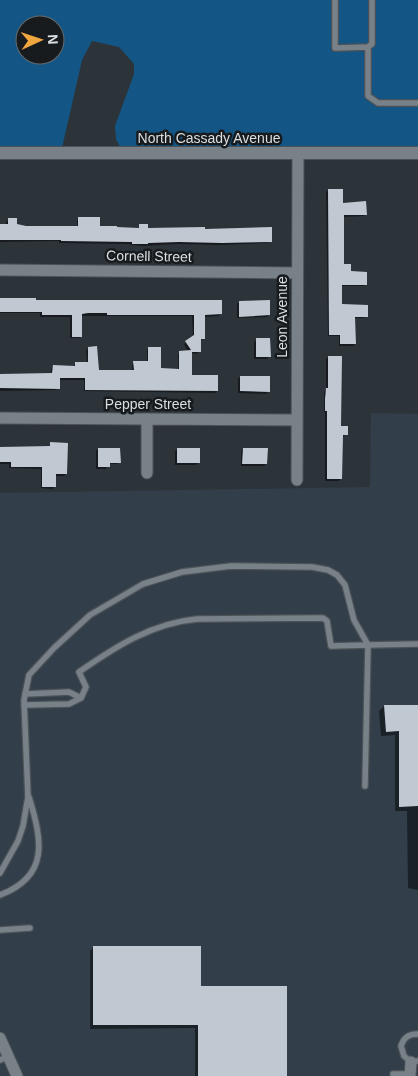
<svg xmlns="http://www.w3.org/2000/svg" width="418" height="1076" font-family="Helvetica,sans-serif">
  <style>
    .built { fill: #323e49 }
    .green { fill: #135584; fill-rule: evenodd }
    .shadow { fill: #0007 }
    .building { fill: #c0c9d1 }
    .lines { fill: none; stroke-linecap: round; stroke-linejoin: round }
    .service-casing { stroke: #4c5257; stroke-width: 8 }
    .minor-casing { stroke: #4c5257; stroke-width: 13 }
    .secondary-casing { stroke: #4c5257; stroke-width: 14 }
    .service { stroke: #788188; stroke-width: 5.5 }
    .minor { stroke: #788188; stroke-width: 11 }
    .secondary { stroke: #788188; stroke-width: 12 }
    .labels { text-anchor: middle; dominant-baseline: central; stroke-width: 5; stroke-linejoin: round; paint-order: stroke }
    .street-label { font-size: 14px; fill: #dadfe3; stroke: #181b1e }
  </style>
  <rect width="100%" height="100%" fill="#2c343a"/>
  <path class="built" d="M371,413L418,414V1076H0V493L370,487Z"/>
  <path class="green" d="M0,0H418V146L120,147L116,139L115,126L134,74V64L119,47L92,41L82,60L62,148H0ZM25,25H55V55H25Z"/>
  <path class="shadow" d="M328,190L342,204L365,214L364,216L343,217L342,265L349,273L366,284L364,286H341V306L366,316L364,318H354L355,344L353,346H339V336H328L326,192Z
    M79,218L98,227L138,229L140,225L147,229L204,230L271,241L268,243L219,245L176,244L144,246L130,245V244L59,243V241L0,242V225H6V222L9,219L16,225L25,227H77V220Z
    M0,300L221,314L218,316L203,317L204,338L200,341L199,351L197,354L191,353V376L217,391L215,393L84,391V380H59V388L56,390L0,391V375H51V369L53,367H73L75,364H87L86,350L89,348L97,371H132V365L134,363L147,362V350L149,348L159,370H178V354L180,352H188L184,344L193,338L192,316H81V336L79,338H70V317H40V313H0Z
    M239,302L269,315L267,317L237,318V304Z
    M256,340L269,357L267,359H254V342Z
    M328,357L340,427L346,435L341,437V478L339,481H325V412H324V392L326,390V359Z
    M240,377L269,391L266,394L238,393V379Z
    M51,444L66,474L64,476H55V486L52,489L41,488V469L9,468V464H0V448H49Z
    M98,449L119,462L117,464H108L106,469H96V451Z
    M178,449L198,463L196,465H175V451Z
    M243,449L266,464L264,466H241V451Z
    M384,706H418V890L408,888L407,811H395V735L381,736L379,711Z
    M94,947L200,987L286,1076H195V1028L90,1029V951Z"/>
  <path class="building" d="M328,189H343V203L366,201L367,215H344V264H351V271L367,272V285H342V304L368,305V317H355L356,344H340V335H329Z
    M78,217H100V226H117V227L139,228V224H148V228L205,227V229L272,227V242L222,243L179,242L148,243V244H132V242L61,241V240H0V224H8V218H17V224L26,226H78Z
    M0,298H36V300H222V314L205,315V339H201V352H192V375H218V391L85,390V378H60V389L0,388V374L52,373L53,365L75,366V362H88V347L97,346L99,370H134L133,361H148V347H161V368L179,369V351L191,350L185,341L194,335V315H107V313H88L82,314V337H72V315H42V312H0Z
    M270,300V315L239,317V301Z
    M256,338H270L271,357H256Z
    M328,356H342L341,426H348V435H343L342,479H327V411H325V399L326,388H328Z
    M240,376H270V392L240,391Z
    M50,442L68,443L67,474H56V487H42V467H11V462H0V447L50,446Z
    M98,448H120L121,463H110V467H98Z
    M177,448H200V463H177Z
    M243,448H268L267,464H242Z
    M384,705H418V806L399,807V731L386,732Z
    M93,946H201V986H287V1076H198V1025H93Z"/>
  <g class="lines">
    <g class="service-casing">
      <path id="service" d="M335,0V48L368,47
        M372,0V44L368,47V96L378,103H418
        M25,694L69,692L81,698
        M24,705L69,704L81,698L86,687L79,672C115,647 152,623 197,619L323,618L327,621L331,646L368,645L365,786
        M0,873L18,841L23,826L28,797L24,700L29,675L54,648L90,615L143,584L182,572L231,566L312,567L328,570L337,575L345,585L354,620L368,645L418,644
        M0,895C50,876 42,840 29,797
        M0,930L30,928
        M418,1034C409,1034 404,1037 401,1046L404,1056L411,1062L418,1061
        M0,1060L7,1057
        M393,1074H410"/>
    </g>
    <g class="minor-casing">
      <path id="minor" d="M0,270L297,273
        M0,418L297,420
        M147,419V473
        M297,480L298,153
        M0,1038L17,1076
        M410,1076L411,1062"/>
    </g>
    <g class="secondary-casing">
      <path id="secondary" d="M0,153H418"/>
    </g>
    <use href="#service" class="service"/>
    <use href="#minor" class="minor"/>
    <use href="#secondary" class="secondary"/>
  </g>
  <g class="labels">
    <g class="street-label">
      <text x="209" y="138">North Cassady Avenue</text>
      <text transform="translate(149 256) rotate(1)">Cornell Street</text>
      <text transform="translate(282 317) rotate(-90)">Leon Avenue</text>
      <text x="148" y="404">Pepper Street</text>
    </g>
  </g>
  <g transform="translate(40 40) rotate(87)"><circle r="24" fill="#181b1e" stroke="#66696d"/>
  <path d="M0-4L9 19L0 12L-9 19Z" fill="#f0a63f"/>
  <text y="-8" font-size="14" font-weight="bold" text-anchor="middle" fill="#dadfe3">N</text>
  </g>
</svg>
